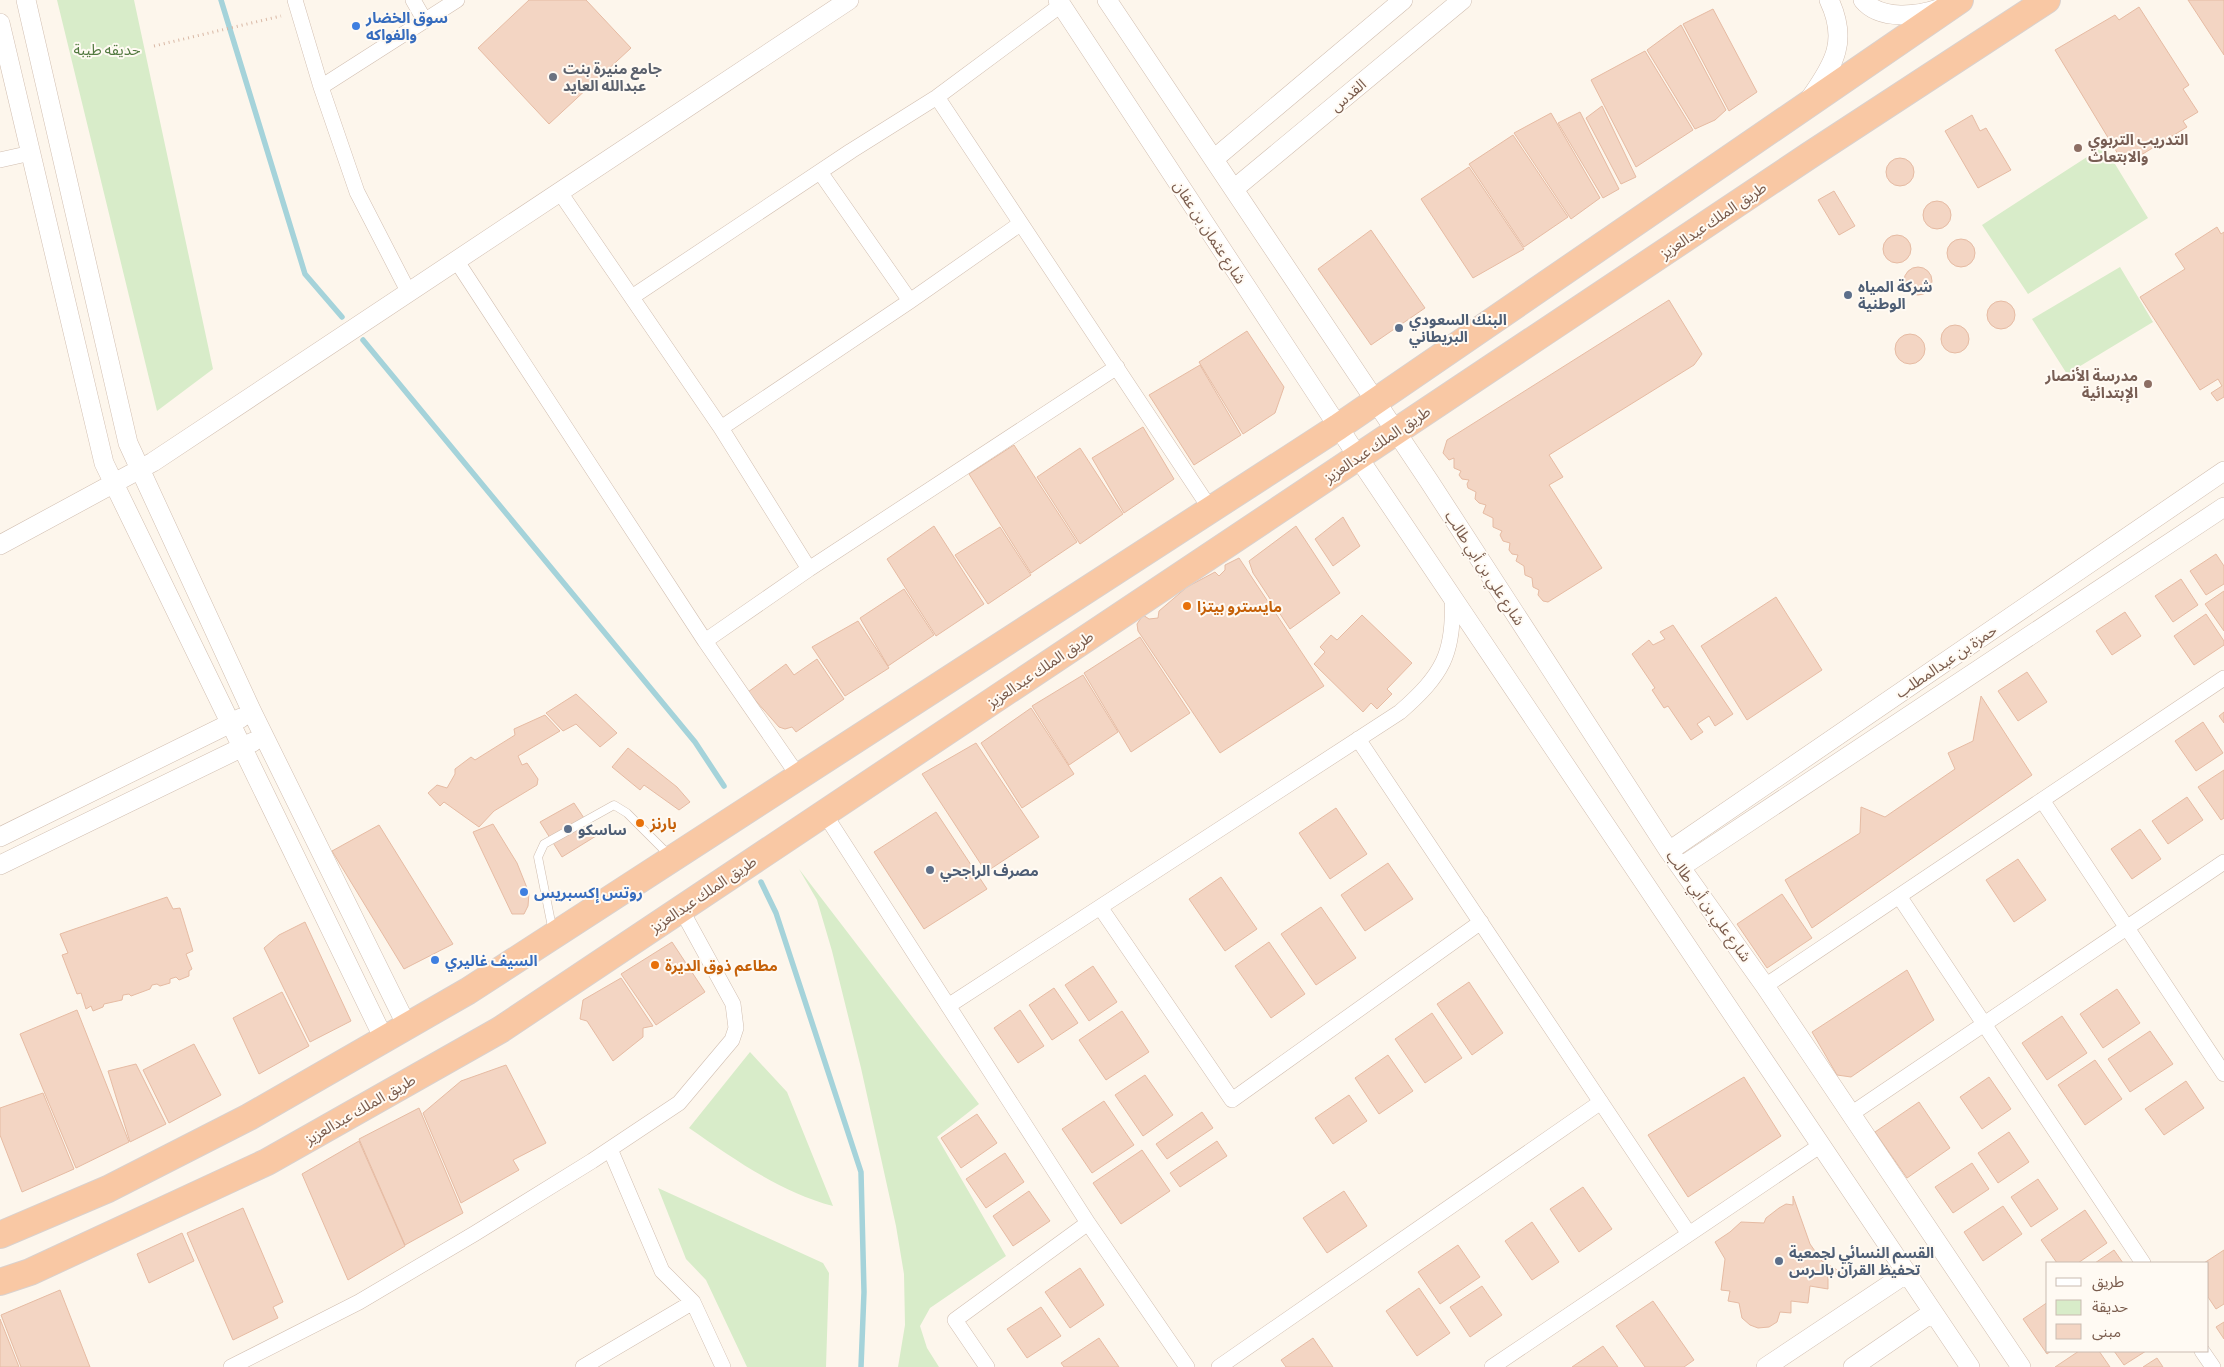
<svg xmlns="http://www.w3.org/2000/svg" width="2224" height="1367" font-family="Manrope,'Noto Sans Arabic',sans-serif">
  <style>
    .green { fill: #d8ecc9 }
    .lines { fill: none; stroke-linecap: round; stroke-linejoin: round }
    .stream { stroke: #a5d3da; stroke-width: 5.5 }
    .building { fill: #f3d5c3; stroke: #e6bba3 }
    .service-casing { stroke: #d1beb0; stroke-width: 9 }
    .minor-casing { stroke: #d1beb0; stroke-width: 16 }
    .tertiary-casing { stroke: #d1beb0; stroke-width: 20 }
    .trunk-casing { stroke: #dad1cd; stroke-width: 28 }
    .path { stroke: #d9b8a5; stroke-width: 3; stroke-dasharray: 1 4; stroke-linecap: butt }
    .service { stroke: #fff; stroke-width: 8 }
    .minor { stroke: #fff; stroke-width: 15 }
    .tertiary { stroke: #fff; stroke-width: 19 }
    .trunk { stroke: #f9c8a4; stroke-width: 26 }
    .shop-dot { fill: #3f7fe0; stroke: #fffaf3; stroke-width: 2 }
    .worship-dot { fill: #6b7280; stroke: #fffaf3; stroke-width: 2 }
    .education-dot { fill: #8d6e63; stroke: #fffaf3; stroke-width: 2 }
    .service-dot { fill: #5c6f8a; stroke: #fffaf3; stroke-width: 2 }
    .food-dot { fill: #e8710a; stroke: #fffaf3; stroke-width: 2 }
    .labels { text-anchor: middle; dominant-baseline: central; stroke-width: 4; stroke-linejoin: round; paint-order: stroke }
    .shop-label { font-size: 15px; font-weight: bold; fill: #366cbe; stroke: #fffaf3; text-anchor: start }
    .park-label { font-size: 15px; fill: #537a41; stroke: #fffaf3 }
    .worship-label { font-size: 15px; font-weight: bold; fill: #5b616d; stroke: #fffaf3; text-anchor: start }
    .street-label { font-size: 15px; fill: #7a5c4d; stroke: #fffaf3 }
    .education-label { font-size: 15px; font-weight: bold; fill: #785e54; stroke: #fffaf3; text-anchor: start }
    .service-label { font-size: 15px; font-weight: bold; fill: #4e5e75; stroke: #fffaf3; text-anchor: start }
    .food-label { font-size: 15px; font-weight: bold; fill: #c56008; stroke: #fffaf3; text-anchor: start }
  </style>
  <rect width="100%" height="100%" fill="#fdf6ec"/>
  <path class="green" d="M57,0H134L213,369L157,411Z
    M2104,146L2148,218L2028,294L1982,225Z
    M2120,267L2153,322L2067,374L2032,319Z
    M799,869L979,1104L937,1137L1006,1256L930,1308L920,1326L927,1348L939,1367H898L905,1325L904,1274L896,1226L861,1068L832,951L817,900Z
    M750,1052L787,1092L833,1206C780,1192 734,1159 689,1128Z
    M658,1188L823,1263L829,1273L826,1367H747L706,1280L686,1259Z"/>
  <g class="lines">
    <path class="stream" d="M221,0L305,274L342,317
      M363,340L695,742L724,786
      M761,882L776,913L861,1172L864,1292L861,1367"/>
  </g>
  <path class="building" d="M529,0H586L631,48L549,124L478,48Z
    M2188,0H2224V55Z
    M2139,7L2189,85L2183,89L2198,112L2183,121L2187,127L2141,155L2138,149L2121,159L2055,50L2115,15L2119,20Z
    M1713,9L1757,92L1729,111L1683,24Z
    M1681,25L1726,110L1715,120L1695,129L1647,50Z
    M1645,51L1693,130L1636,167L1591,80Z
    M1602,106L1636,177L1621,184L1586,118Z
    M1580,112L1619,189L1603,198L1558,123Z
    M1551,113L1600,198L1571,219L1514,133Z
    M1972,115L1980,131L1986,128L2011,170L1978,188L1945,131Z
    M1513,135L1568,217L1524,247L1469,164Z
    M1886 172a14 14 0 1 1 28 0a14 14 0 1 1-28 0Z
    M1469,167L1524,249L1473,278L1421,199Z
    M1834,191L1855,226L1839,235L1818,200Z
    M1923 215a14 14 0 1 1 28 0a14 14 0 1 1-28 0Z
    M2217,227L2221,234L2224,232V397L2217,401L2211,393L2222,386L2218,379L2200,390L2140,297L2185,269L2175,254Z
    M1371,230L1425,308L1371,345L1318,269Z
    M1883 249a14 14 0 1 1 28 0a14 14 0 1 1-28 0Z
    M1947 253a14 14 0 1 1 28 0a14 14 0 1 1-28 0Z
    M1904 281a14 14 0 1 1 28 0a14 14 0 1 1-28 0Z
    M1669,300L1702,354L1694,365L1549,455L1563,477L1549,485L1602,568L1548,602L1543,601L1538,595L1539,590L1533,587L1532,578L1525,575L1524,566L1516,561L1518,555L1512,554L1509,550L1510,543L1503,541L1500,535L1502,531L1493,527V518L1483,513L1486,505L1479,503L1475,499L1476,492L1468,488L1467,484L1469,480L1462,479L1459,475L1461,471L1454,468V458L1449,460L1443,453L1447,440Z
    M1987 315a14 14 0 1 1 28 0a14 14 0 1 1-28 0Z
    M1941 339a14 14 0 1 1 28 0a14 14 0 1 1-28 0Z
    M1247,331L1284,387L1275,413L1243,434L1199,362Z
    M1895 349a15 15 0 1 1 30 0a15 15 0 1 1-30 0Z
    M1200,365L1241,435L1194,465L1149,395Z
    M1143,427L1174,479L1124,513L1092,458Z
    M1014,445L1077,542L1031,573L969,474Z
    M1080,448L1123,514L1080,544L1037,477Z
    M1343,517L1360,546L1333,566L1315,539Z
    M934,526L984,604L936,636L887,559Z
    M1296,526L1340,593L1290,629L1253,573L1249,561Z
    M1000,527L1031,575L988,604L955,555Z
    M2216,554L2224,566V584L2206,595L2190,571Z
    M1239,558L1324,686L1220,753L1138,631L1137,624L1143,615L1149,619L1158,618L1159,611L1187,587L1215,572L1219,576L1225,570V565Z
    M2181,579L2198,605L2173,622L2155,596Z
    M904,589L934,635L888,666L860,618Z
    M2224,591V631L2205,604Z
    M1776,597L1822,670L1747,720L1701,646Z
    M2125,612L2141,636L2112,655L2096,631Z
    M2206,614L2224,641V645L2194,665L2174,636Z
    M1362,615L1412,663L1387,689L1392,694L1377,709L1371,703L1363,712L1314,664L1325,652L1320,647L1331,635L1337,640Z
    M858,621L889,668L845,696L812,647Z
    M1673,625L1733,714L1715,726L1709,716L1697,724L1703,732L1691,740L1668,706L1664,708L1652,690L1655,688L1632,654L1649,640L1653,645L1665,639L1660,632Z
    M1140,637L1190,713L1131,752L1084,673Z
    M817,659L844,699L796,732L792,727L785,729L779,727L748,692L786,664L794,675Z
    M2027,672L2047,702L2018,721L1998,691Z
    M1083,675L1118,732L1069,765L1032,706Z
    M576,694L617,733L600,747L576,724L563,731L546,713Z
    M1981,696L2032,775L1812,928L1785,880L1860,833L1861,807L1885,817L1955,769L1948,753L1973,741Z
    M1031,708L1074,774L1022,808L981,743Z
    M2224,712V723L2219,716Z
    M545,715L560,731L518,756L522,765L527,763L538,779L537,785L494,811L479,827L444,802L440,806L428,793L437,785L447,788L455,774V769L471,757L475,760L515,735L514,729Z
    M2203,722L2223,753L2196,771L2175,741Z
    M976,743L1039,837L986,872L922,774Z
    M628,748L677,787L690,802L679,810L644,785L640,790L612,767Z
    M2224,770V818L2221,820L2198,787Z
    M2187,797L2203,820L2168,844L2152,821Z
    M574,803L596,836L562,857L540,822Z
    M1336,808L1367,854L1330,879L1299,833Z
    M936,812L987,889L924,929L874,852Z
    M493,824L517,863L529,893L528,906L524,914H512L473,832Z
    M379,825L453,944L404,969L332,851Z
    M2140,829L2161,859L2132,879L2111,849Z
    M2018,859L2046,900L2014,922L1986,880Z
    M1388,863L1413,899L1365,931L1341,895Z
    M1221,877L1257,929L1225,951L1189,899Z
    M1782,894L1812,938L1767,968L1737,924Z
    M167,897L173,909L180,908L193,951L186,954L192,969L189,971V976L179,980L176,977L170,979V983L160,986L157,984L152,985L150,989L131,996L129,994L123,995L122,1000L104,1004L103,1007L93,1011L91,1006L86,1009L81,993L77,994L62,955L68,953L60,934Z
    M1321,907L1356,958L1316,985L1281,934Z
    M305,922L351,1021L310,1042L264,948L279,935Z
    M672,942L705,992L656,1025L621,974Z
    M1269,942L1305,994L1271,1018L1235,966Z
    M1093,966L1117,1002L1089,1021L1065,985Z
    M1907,970L1934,1020L1851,1077L1837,1075L1812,1032Z
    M621,978L653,1026L643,1028V1037L613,1061L587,1021L580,1019L583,1000Z
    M1469,982L1503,1033L1472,1055L1437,1004Z
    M1054,988L1078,1023L1052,1040L1029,1005Z
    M2117,989L2140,1023L2103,1048L2080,1014Z
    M282,992L309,1046L259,1074L233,1018Z
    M77,1010L129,1142L76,1168L20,1034Z
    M1020,1010L1044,1046L1018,1063L994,1028Z
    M1122,1011L1149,1052L1106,1080L1079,1040Z
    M1432,1013L1462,1058L1425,1083L1395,1039Z
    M2062,1016L2087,1053L2047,1080L2022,1043Z
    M2150,1031L2173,1064L2130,1092L2108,1059Z
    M194,1044L221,1095L169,1123L143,1070Z
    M1388,1055L1413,1091L1379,1114L1355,1078Z
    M2095,1060L2122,1099L2085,1125L2058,1085Z
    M136,1064L166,1124L130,1142L108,1071Z
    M506,1065L546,1143L513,1160L519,1170L461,1203L423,1113L461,1081Z
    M1145,1075L1173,1115L1143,1136L1115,1095Z
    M1744,1077L1781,1136L1688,1197L1648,1135Z
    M1989,1077L2011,1109L1982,1129L1960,1097Z
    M2186,1081L2204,1108L2164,1135L2145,1109Z
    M43,1093L74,1169L22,1192L0,1135V1108Z
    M1349,1095L1367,1121L1333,1144L1315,1118Z
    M1104,1101L1134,1145L1092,1173L1062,1129Z
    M1919,1102L1950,1148L1907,1178L1875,1132Z
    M419,1108L463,1213L405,1245L359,1139Z
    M1202,1112L1213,1128L1167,1159L1156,1144Z
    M977,1114L997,1143L961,1168L941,1138Z
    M2009,1132L2029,1162L1998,1183L1978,1153Z
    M359,1141L405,1246L348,1280L302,1174Z
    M1217,1141L1227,1156L1180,1187L1170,1173Z
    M1142,1150L1170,1191L1121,1224L1093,1183Z
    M1005,1153L1024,1182L986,1208L966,1179Z
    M1972,1163L1989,1189L1953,1213L1935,1187Z
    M2038,1179L2058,1209L2031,1227L2011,1197Z
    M1583,1187L1612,1229L1579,1252L1550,1209Z
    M1029,1191L1050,1221L1013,1246L993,1216Z
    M1344,1191L1367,1226L1327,1253L1303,1218Z
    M1793,1196L1810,1244L1822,1261L1849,1277L1828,1272V1289L1810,1286L1808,1303L1791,1301V1313L1780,1312L1777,1322L1769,1327L1758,1328L1750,1325L1742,1318L1739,1303L1728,1301L1730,1291L1721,1290L1725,1259L1715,1242L1730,1232L1741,1222L1764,1223L1766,1218L1779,1208L1786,1204L1793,1205Z
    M2003,1206L2022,1234L1983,1261L1964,1232Z
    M243,1208L283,1302L273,1307L278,1318L233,1340L187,1233Z
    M2085,1210L2107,1243L2078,1263H2057L2041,1240Z
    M1532,1222L1559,1262L1532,1280L1505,1241Z
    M182,1233L194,1261L149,1283L137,1254Z
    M1458,1245L1480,1277L1440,1304L1418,1272Z
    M2114,1250L2123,1263H2095Z
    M2224,1250V1304L2216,1309L2208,1297V1263H2204Z
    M1080,1268L1104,1305L1070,1328L1045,1292Z
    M1482,1286L1502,1315L1470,1337L1450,1307Z
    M1419,1288L1450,1333L1417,1356L1386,1311Z
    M60,1290L90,1367H21L1,1315Z
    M1653,1301L1694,1360L1684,1367H1645L1616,1326Z
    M2048,1302V1351H2051L2047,1354L2023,1319Z
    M1041,1307L1061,1336L1027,1358L1007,1329Z
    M0,1319L19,1367H0Z
    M2224,1322V1339L2216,1327Z
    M1099,1338L1119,1367H1064L1061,1363Z
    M1313,1338L1333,1367H1286L1281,1360Z
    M1603,1346L1618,1367H1572Z
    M2079,1351H2099L2110,1367H2055Z
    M2114,1351H2146L2124,1365Z
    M2157,1358L2163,1367H2143Z"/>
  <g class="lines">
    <g class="service-casing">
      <path id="service" d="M553,932L538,857L544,844L614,805L627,813L669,855"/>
    </g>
    <g class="minor-casing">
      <path id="minor" d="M295,0L321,87L357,192L408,291
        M413,0L425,21
        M321,87L457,0
        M937,97L1211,510
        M0,160L31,153
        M820,172L910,301
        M559,191L721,428L809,569
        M456,260L705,641L799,777
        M632,297L851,151L937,97L1061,5
        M721,428L910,301L1020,224
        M705,641L809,569L1117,367
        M1358,739L1689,1234
        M2042,800L2224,1074
        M824,813L1088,1223L1187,1367
        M1899,896L2143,1263
        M1100,907L1232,1100L1481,922
        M1765,986L2224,678
        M948,1006L1400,712C1442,675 1455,654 1452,597
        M1851,1114L2224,862
        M610,1149L662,1271L693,1302L723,1367
        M2202,1351L2213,1367
        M231,1367L359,1302L474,1234L592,1161L679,1103L732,1040L736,1028L733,1004L681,909
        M583,1367L693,1302
        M987,1367L955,1320L1088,1223
        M1219,1367L1601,1102
        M1492,1367L1821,1145"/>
    </g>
    <g class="tertiary-casing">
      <path id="tertiary" d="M26,0L128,443L252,712L407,1026
        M1058,0L1362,463L1970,1367
        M1107,0L1429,481L1669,851L1765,986L2021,1367
        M1863,0C1880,21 1919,16 1941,8
        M0,23L104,463L384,1039
        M1811,97C1835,63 1848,40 1829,0
        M1214,159L1403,0
        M1234,189L1462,0
        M0,545L153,462L849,0
        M0,837L241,718
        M1669,851L2224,471
        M0,865L253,742
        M1681,867L2224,507
        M1766,1367L1907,1273
        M1853,1367L1933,1312"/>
    </g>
    <g class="trunk-casing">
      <path id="trunk" d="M0,1235L108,1189L249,1117L468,991L1338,427L1960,0
        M0,1282L30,1272L267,1162L500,1030L1810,155L2047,0"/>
    </g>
    <path class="path" d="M154,46L281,16"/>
    <use href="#service" class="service"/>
    <use href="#minor" class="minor"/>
    <use href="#tertiary" class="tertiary"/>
    <use href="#trunk" class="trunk"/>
  </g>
  <g class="shop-dot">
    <circle cx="356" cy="26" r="5"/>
    <circle cx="524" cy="892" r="5"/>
    <circle cx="435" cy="960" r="5"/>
  </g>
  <circle class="worship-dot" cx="553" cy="77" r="5"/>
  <g class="education-dot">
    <circle cx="2078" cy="148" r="5"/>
    <circle cx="2148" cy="384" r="5"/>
  </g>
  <g class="service-dot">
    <circle cx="1848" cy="295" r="5"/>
    <circle cx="1399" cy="328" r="5"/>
    <circle cx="568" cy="829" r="5"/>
    <circle cx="930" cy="870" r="5"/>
    <circle cx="1779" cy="1261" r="5"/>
  </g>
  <g class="food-dot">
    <circle cx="1187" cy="606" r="5"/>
    <circle cx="640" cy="823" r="5"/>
    <circle cx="655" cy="965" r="5"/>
  </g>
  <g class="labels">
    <g class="shop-label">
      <text x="366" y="17">سوق الخضار<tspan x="366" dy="17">والفواكه</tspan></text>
      <text x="534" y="892">روتس إكسبريس</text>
      <text x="445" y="960">السيف غاليري</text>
    </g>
    <g class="park-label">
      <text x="107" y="49">حديقه طيبة</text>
    </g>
    <g class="worship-label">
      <text x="563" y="68">جامع منيرة بنت<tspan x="563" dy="17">عبدالله العايد</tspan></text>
    </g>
    <g class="street-label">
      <text transform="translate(1348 95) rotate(-40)">القدس</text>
      <text transform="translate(1713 220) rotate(-34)">طريق الملك عبدالعزيز</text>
      <text transform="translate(1210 232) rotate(57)">شارع عثمان بن عفان</text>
      <text transform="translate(1377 444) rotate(-34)">طريق الملك عبدالعزيز</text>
      <text transform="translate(1485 568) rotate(57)">شارع علي بن أبي طالب</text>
      <text transform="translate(1946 661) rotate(-34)">حمزة بن عبدالمطلب</text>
      <text transform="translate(1040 669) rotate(-34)">طريق الملك عبدالعزيز</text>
      <text transform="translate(703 894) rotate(-34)">طريق الملك عبدالعزيز</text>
      <text transform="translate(1709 906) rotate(54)">شارع علي بن أبي طالب</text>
      <text transform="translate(360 1109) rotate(-30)">طريق الملك عبدالعزيز</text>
    </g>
    <g class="education-label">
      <text x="2088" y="139">التدريب التربوي<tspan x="2088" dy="17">والابتعاث</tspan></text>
      <text x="2138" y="375" text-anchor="end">مدرسة الأنصار<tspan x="2138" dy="17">الإبتدائية</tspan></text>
    </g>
    <g class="service-label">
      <text x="1858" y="286">شركة المياه<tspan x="1858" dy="17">الوطنية</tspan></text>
      <text x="1409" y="319">البنك السعودي<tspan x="1409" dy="17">البريطاني</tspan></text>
      <text x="578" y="829">ساسكو</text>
      <text x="940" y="870">مصرف الراجحي</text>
      <text x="1789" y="1252">القسم النسائي لجمعية<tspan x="1789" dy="17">تحفيظ القرآن بالـرس</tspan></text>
    </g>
    <g class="food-label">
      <text x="1197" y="606">مايسترو بيتزا</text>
      <text x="650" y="823">بارنز</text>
      <text x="665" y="965">مطاعم ذوق الديرة</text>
    </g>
  </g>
  <rect x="2046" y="1262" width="162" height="90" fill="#fffaf3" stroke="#cabbb1"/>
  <rect x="2056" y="1278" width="25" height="8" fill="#ffffff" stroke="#cabbb1"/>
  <text x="2092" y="1287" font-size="15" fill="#7a5c4d">طريق</text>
  <rect x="2056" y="1300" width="25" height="15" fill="#d8ecc9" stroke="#cabbb1"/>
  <text x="2092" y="1312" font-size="15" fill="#7a5c4d">حديقة</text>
  <rect x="2056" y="1324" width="25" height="15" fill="#f3d5c3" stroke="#cabbb1"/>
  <text x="2092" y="1337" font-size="15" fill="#7a5c4d">مبنى</text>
</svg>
